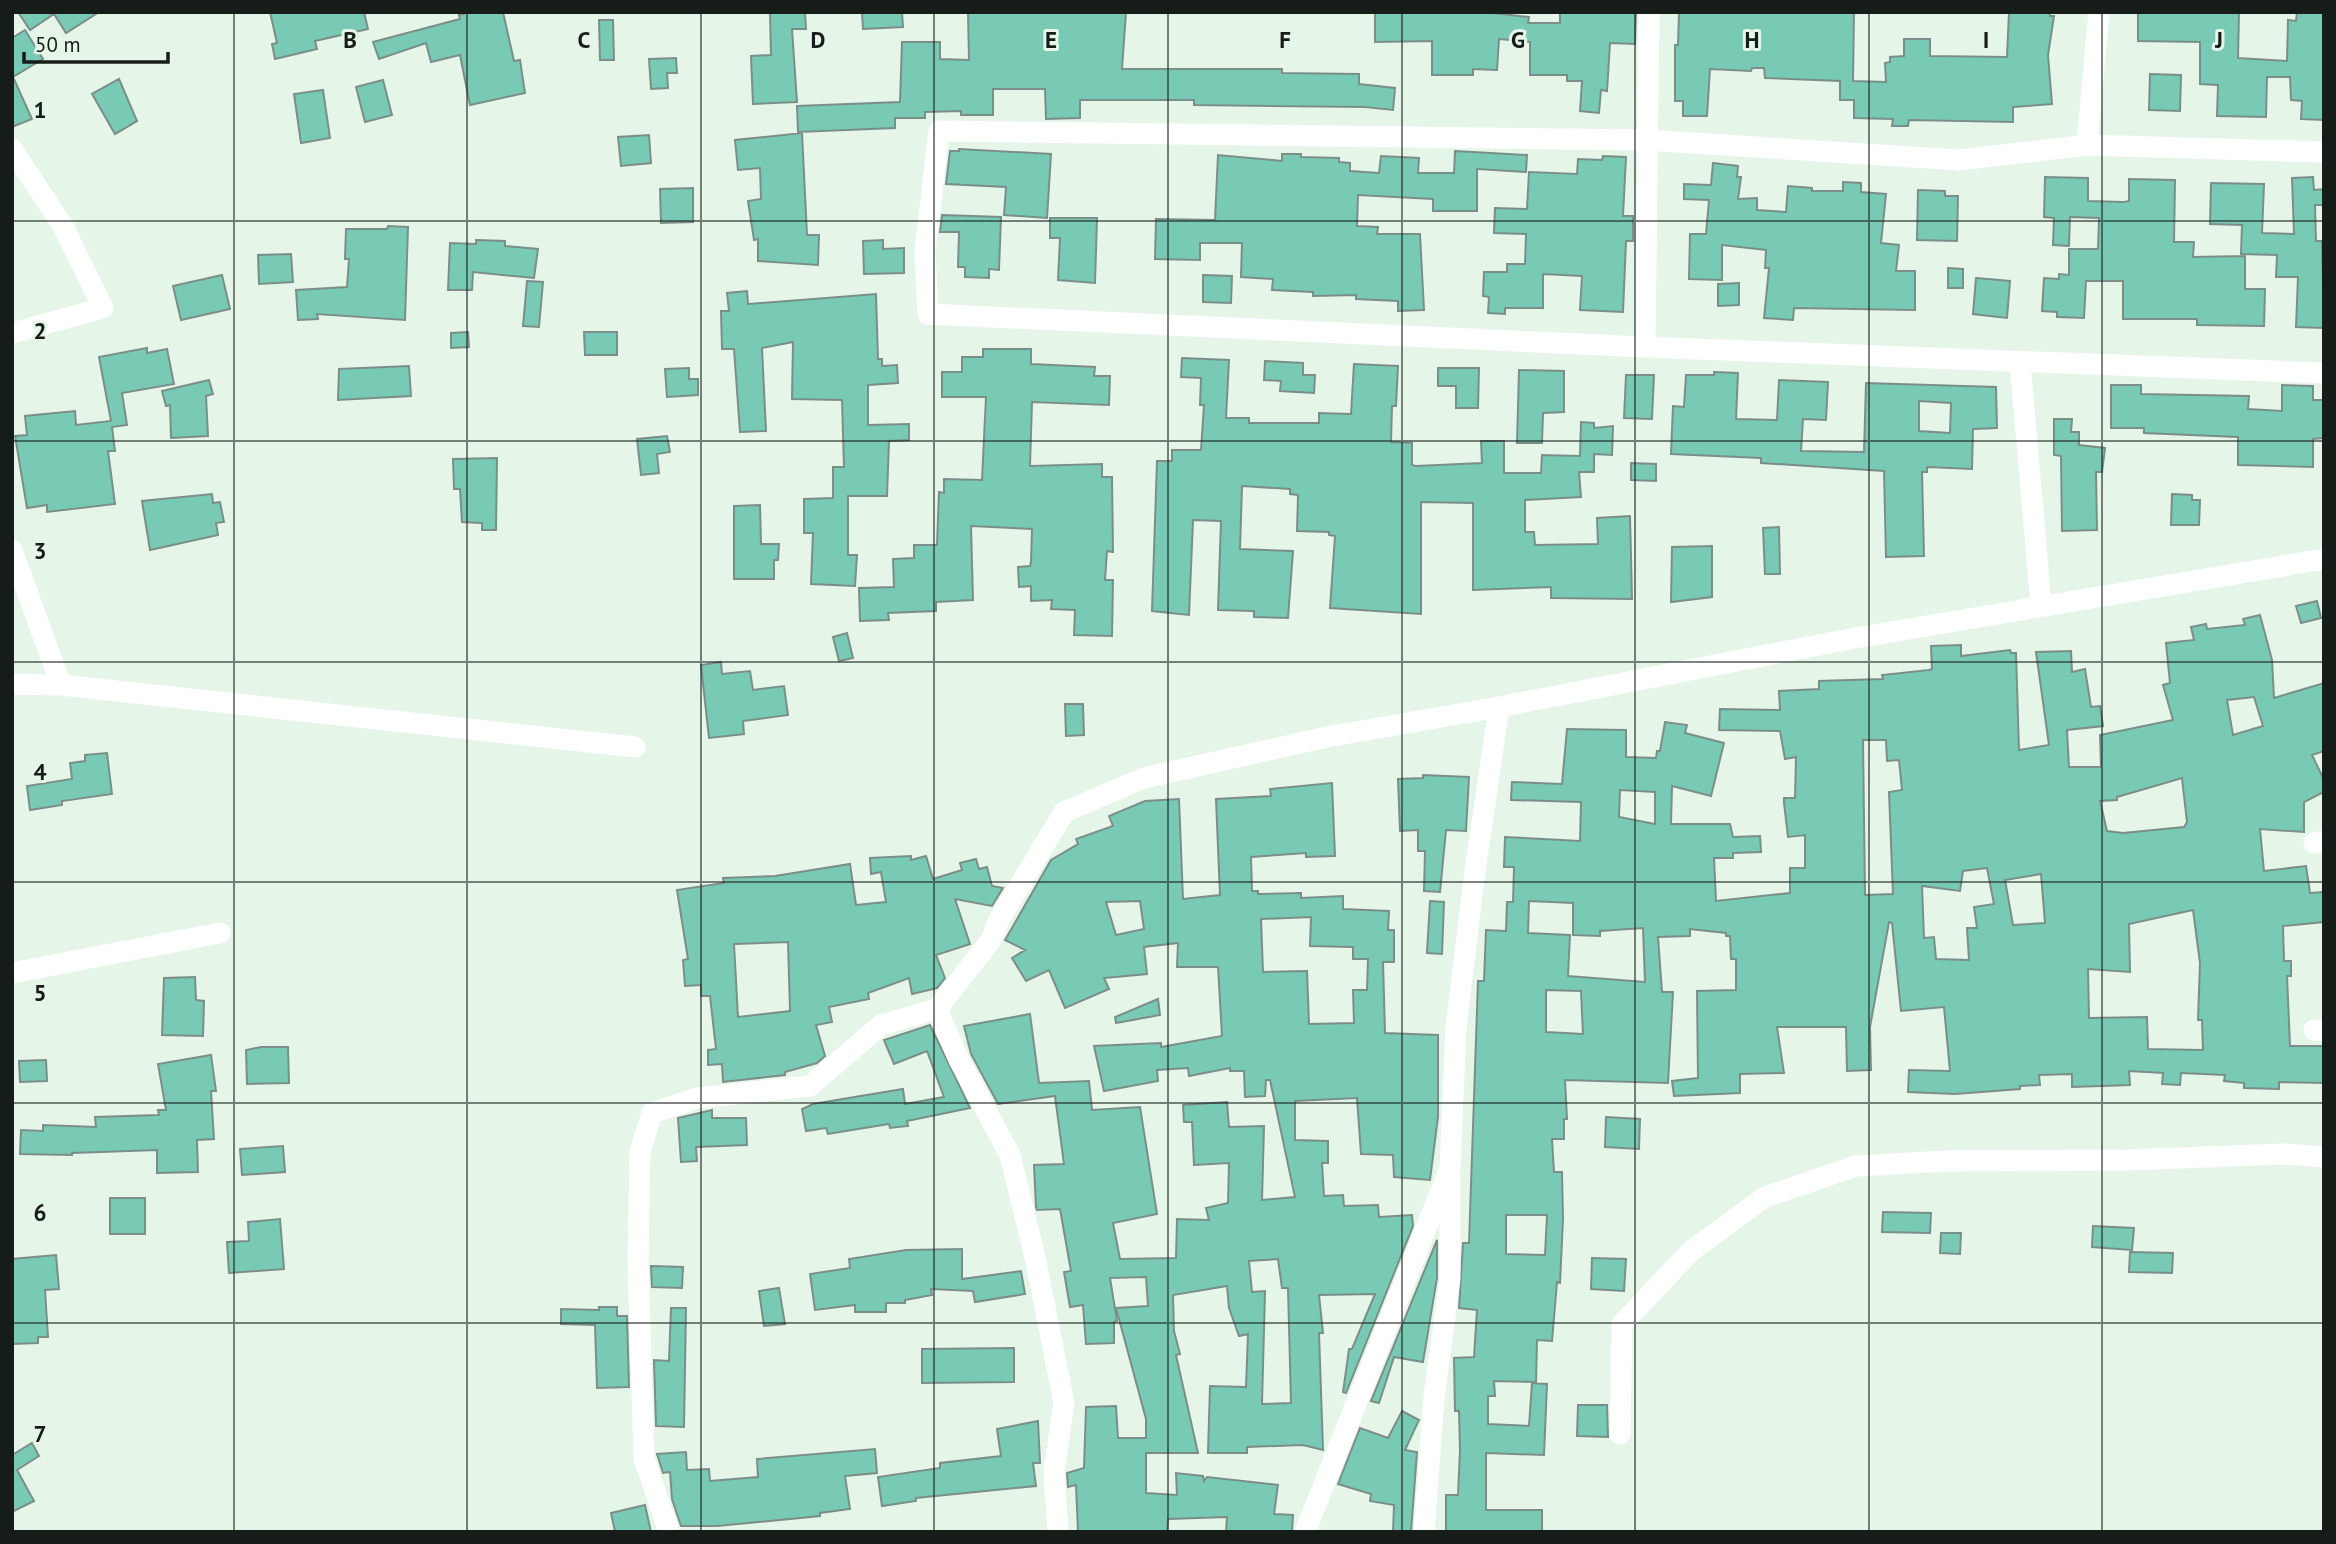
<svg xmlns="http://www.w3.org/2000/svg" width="2336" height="1544" font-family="'PT Sans',sans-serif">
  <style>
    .building { fill: #78cab4; stroke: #7b8f89; stroke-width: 2; fill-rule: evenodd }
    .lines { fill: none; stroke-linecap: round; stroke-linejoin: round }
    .minor { stroke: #fff; stroke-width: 21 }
    .grid { fill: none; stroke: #161c17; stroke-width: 2; stroke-opacity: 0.55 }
    .grid-label { font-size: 23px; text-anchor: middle; font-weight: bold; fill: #161c17; stroke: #e5f5e8; stroke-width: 6; stroke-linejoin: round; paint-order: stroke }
  </style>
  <rect width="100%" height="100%" fill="#e5f5e8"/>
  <path class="building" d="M18,12H99L66,33L54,14L30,30Z
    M270,12H364L368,29L315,41L317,49L275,59L272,44L277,43Z
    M471,12H503L514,61L520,60L525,93L470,105L460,55L431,62L426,43L379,59L373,42L460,19L459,15Z
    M770,12H805L806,29H792L797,102L753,104L751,56L771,55Z
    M862,12H902L903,27L863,29Z
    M968,12H1126L1122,69H1282V73L1359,74V84L1395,88L1393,110L1365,107L1194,105V100H1080V118L1046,119L1045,89H993V115H961V111L925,112V118H895V128L798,132L797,106L900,102L902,42H940V59L969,60Z
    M1375,12H1484L1529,17L1528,23H1560V12H1636L1635,44L1610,43L1607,91L1601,90L1599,113L1580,111L1582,81H1567V75H1530V42L1499,39L1497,70L1473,69V75H1432V41L1375,42Z
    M1679,12H1854L1853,81L1886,82L1885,63L1890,62V57L1904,56V39H1930V56L2007,57L2009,12H2050V16H2054L2048,55L2052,104L2013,107V122L1909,120L1908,126H1892L1893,119L1854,118V100H1840V81L1765,78L1764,68H1752L1751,71L1710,69L1707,116H1683V101H1675V45H1678Z
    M2138,12H2239L2238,58L2287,61L2288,20L2296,21L2297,12H2324V120L2301,119L2302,101L2291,100L2290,77H2267L2266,117L2217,116L2218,85L2200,84V42L2138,41Z
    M599,20H613L614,60H600Z
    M25,30L43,59L13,77L32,119L12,127V38Z
    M676,58L677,73H667L668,88L651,89L649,59Z
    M2150,74L2181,75L2180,111L2149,110Z
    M119,79L137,121L115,134L92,94Z
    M383,80L392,115L365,122L356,87Z
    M323,90L330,138L301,143L294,94Z
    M802,133L807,235H819L818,265L758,261V239L754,240L748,201L761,199L760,168L738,170L735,140Z
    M649,135L651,163L621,166L618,137Z
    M959,149L1051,154L1047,218L1004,215L1006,187L946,184L950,151H959Z
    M1455,151L1527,155L1526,172L1477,169V211H1433V199L1358,195L1357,226L1378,227L1377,234H1420L1424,310L1398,311V301L1356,299V295L1313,296V292L1272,290L1273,279L1241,277L1242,243H1200V260L1155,259L1156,219L1215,220L1218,155L1282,161V154H1301V157L1339,158V162L1350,163V171L1379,173L1381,156L1419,158L1418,173H1454Z
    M1603,156L1626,157L1623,216H1633V241H1626L1623,312L1580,310L1582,276L1543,274V308H1505V314L1488,313L1489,297L1483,296L1484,272H1507V264H1525L1526,234L1494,233L1495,208L1527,209L1529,172L1577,174L1578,159L1602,160Z
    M1713,163L1738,166L1737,177H1741L1738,199L1757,198V210L1786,212L1788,186L1812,188V191H1843V182L1861,183V192L1886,194L1881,243L1899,245L1896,271H1915V310L1794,308L1793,320L1764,318L1769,268H1765L1766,250L1722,245V280L1689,279L1690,234H1706L1709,200L1684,199V184L1711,185Z
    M2045,177L2088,178V201L2124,202L2129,201V179L2175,180L2174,242H2194L2193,257L2245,256V289H2265L2264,326L2197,325V319H2123V281H2086L2084,318L2057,317V312L2042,311L2044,278L2059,279V274L2069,275V249H2098L2099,218L2070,217L2069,246L2053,245L2054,218L2044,217Z
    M2313,177L2314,190L2324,189V205H2315L2316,241H2322L2324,328L2296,327L2298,277H2276L2277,255L2241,254L2242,225L2210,224L2211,183L2264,184L2262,233L2294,234L2292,178Z
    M693,188V222L661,223L660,189Z
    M1918,190L1945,191V196H1958L1957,241L1917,240Z
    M942,215L1001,217L999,270L989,269V278L965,277V267H958L959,232H940Z
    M1050,218H1097L1095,283L1058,280L1060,238H1050Z
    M388,226L408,227L405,320L317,314L318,319L298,320L296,290L347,287L349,259H345L346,229H387Z
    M476,240L505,241V246L538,249L534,278L473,272L472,290H448L450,243L476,244Z
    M883,240V249L904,248V273L864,274L863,241Z
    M291,254L293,282L259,284L258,255Z
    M1948,268L1963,269V288H1948Z
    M222,275L230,309L181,320L173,286Z
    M1203,275L1232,276L1231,303L1203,302Z
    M1976,278L2010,281L2007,318L1973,314Z
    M527,281L543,282L539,327L523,326Z
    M1739,283V305L1718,306V284Z
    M747,291L748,304L876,294L878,359H882V366L897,365L898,383L868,385V425L909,424V440L889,441L887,496H848V555H857L855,586L811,584L813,533H804V499L833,498V467H844L842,400L792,399L793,342L762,348L766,431L740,432L734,349H722L721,311H729L727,293Z
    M468,332L469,347L451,348V333Z
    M584,332H617V355H585Z
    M147,348V353L167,349L174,384L122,393L127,425L112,427L115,451H108L115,504L47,512V505L27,508L15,436L27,435L25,416L75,411L76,425L111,421L99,357Z
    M983,349H1031V364L1095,367L1094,376H1110L1109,405L1032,402L1030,466L1102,464V477H1112L1113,552L1107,551L1105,580H1113L1112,636L1074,635L1075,610L1051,609L1052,600L1031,601V586L1019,587L1018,567L1030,566L1031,562L1032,529L971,526L973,600L936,602V611L888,613L889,620L860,621L859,588L894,587L893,559L914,558V545H937L939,492L944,493V479L982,480L986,397H942V372H962V357H983Z
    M1182,358L1229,360L1226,418H1249V423H1319V413L1351,414L1354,364L1398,366L1396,406H1392L1391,442L1412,443V465L1416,466L1482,463L1481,441H1504V473H1541L1542,455L1580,456L1581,422L1594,423V428L1613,426L1612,455L1594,454V472H1579L1581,497L1525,500V532H1534L1535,545L1598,544L1597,518L1630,516L1632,599L1551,598V587L1473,590V503L1421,502V614L1330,608L1335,536L1329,535V532L1297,531L1298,495L1290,494V489L1242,486L1240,549L1293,551L1288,618L1254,617V611L1218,610L1221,521L1193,520L1189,615L1152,611L1157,461H1172V450H1201L1204,405H1200L1201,378L1181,377Z
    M1265,361L1303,363V375H1315L1314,393L1280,391L1281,381L1264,380Z
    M409,366L411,396L338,400L339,369Z
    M689,368V379H698V395L667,397L665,369Z
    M1438,368H1479L1478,408H1456V386H1438Z
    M1519,370L1564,371V412L1543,413L1542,443H1517Z
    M1714,372L1738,373L1736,419L1777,420L1779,380L1828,382L1826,420L1803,419L1801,451L1864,452L1866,383L1996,387L1997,428L1973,429L1972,469L1927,467V472H1922L1924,556L1886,557L1884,471L1761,463V458L1671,454L1673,406L1684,407L1686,375H1714ZM1919,401L1951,403L1950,433L1919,431Z
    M1626,375H1654L1652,419L1624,418Z
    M209,380L213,394L206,396L208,436L171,438L170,405L166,406L162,391Z
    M2111,385H2141V394L2249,396L2248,409L2282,411V385L2313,386V400H2324V438L2313,439V467L2238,465V437L2144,433V428H2111Z
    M2054,419H2072L2071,432H2079V445L2105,448L2102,472H2096L2097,530L2062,531L2061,456L2054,455Z
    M667,436L670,452L657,454L659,473L641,475L637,439Z
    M497,458L496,530H482V523L462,522L460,489H454L453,459Z
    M1631,463L1656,464V481L1631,480Z
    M212,494L213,503L220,502L224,522L216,523L218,535L150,550L142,501Z
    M2172,494L2192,495V500H2200L2199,525H2171Z
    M760,505L761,544H779L778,560H774V579H734V506Z
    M1779,527L1780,574H1765L1763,528Z
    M1712,546V597L1671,602L1672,547Z
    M2317,601L2321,618L2301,623L2296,606Z
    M2260,615L2272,660L2274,698L2324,683V751L2312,755L2324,780V792L2304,802V832L2260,829L2264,871L2306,866L2310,893L2324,892V922L2283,926L2284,961H2291V976H2287L2290,1046H2324V1083L2279,1082V1089L2244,1088V1083L2224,1081L2225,1075L2181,1073L2180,1085L2162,1084L2163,1073L2129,1071L2130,1085L2072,1087V1074L2039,1075L2040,1085L2020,1086V1089L1955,1094L1908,1092L1909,1070L1950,1071L1944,1007L1901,1011L1892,923L1889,922L1870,1027L1871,1070L1847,1071L1846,1027H1777L1784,1073L1740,1074V1093L1674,1096L1672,1081L1698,1078L1697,991L1736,990V959H1731L1730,936H1726V933L1690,929V936L1658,937L1662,992H1673L1668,1083L1565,1080L1567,1119H1564V1139H1552L1554,1172H1562L1563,1219L1560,1283L1557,1282L1552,1341L1537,1340L1536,1382L1494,1381L1495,1396H1488V1424L1529,1426L1532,1383L1547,1384L1544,1455L1486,1453V1510H1542V1532H1446V1495H1458L1460,1450L1459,1411H1455L1454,1358L1474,1357L1477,1310L1459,1308L1463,1243H1469L1478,981H1484L1486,930L1506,931L1507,902H1513L1514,867H1504L1505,837L1580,841L1581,802L1511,800L1512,782L1562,784L1567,729L1626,730V757L1656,758L1657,751H1660L1665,722L1687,725L1685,733L1724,743L1711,796L1672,786L1671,824H1730L1733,837L1760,836L1761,852L1733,853V858H1714L1716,901L1790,893V868H1805V835L1788,837L1784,803V798H1795L1796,757L1785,759L1780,731L1719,730L1720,709L1780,710L1779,691L1819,689V681L1883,679L1882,675L1929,670L1932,669L1931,646L1961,645V656L2010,650L2011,653H2016L2019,750L2049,745L2036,652L2071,651L2072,672L2085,669L2091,707L2100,706L2103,726L2067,730L2069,767H2101L2100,735L2173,720L2163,685L2170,683L2166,643L2194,640L2191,627L2206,624L2207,629L2245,625L2243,619ZM2254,697L2263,726L2233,735L2227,700ZM1863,740H1886L1887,761L1899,760L1902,790L1889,792L1893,894L1865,895ZM2182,778L2187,822L2184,827L2123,833L2107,831L2100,801L2117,800V797ZM1620,790L1655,792V824L1619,817ZM1987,868L1994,904L1974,907L1977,928H1967L1969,960L1936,959L1934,937L1924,938L1922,886L1960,891L1963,871ZM2041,874L2045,923L2013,925L2005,880ZM1529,901L1573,903V935L1600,936V931L1643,928L1645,982L1568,976L1570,935L1528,933ZM2193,910L2200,963L2198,1020H2202L2203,1050L2148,1049L2147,1017L2089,1018L2088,969L2130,972L2129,924ZM1546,990L1581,991L1583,1034L1546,1032ZM1506,1215H1547L1545,1255L1506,1254Z
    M847,633L853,658L839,661L833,637Z
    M721,662L722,674L750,671L753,690L784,686L788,715L743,721L744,734L709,738L701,665Z
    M1065,704H1083L1084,735L1066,736Z
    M107,753L112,794L62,801V805L30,810L27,786L72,779L70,763L85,761V755Z
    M1423,775L1469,777L1466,831L1446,830L1440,892L1424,891L1425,851H1418V830L1400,831L1398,779L1423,778Z
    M1332,783L1335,856L1306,857V853L1251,857L1252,891H1258V894L1301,893V898L1343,896V909L1389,911L1388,930H1394V962H1383L1385,1033L1438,1035V1117L1430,1180L1394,1177L1393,1155L1361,1154L1357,1098L1295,1101V1140L1328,1141V1163H1322L1324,1196L1343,1195L1344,1206L1378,1205L1379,1217L1412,1215L1413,1226L1346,1393L1343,1392L1349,1349H1352L1375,1294L1319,1295L1323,1333H1319L1323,1450L1303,1445L1247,1447V1453H1208L1210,1386L1246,1387L1248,1334L1239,1336L1229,1308L1227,1286L1173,1295L1174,1331L1180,1354L1176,1355L1198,1453H1146V1493L1177,1495L1176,1473L1203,1476L1204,1481L1207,1477L1278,1485L1274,1514L1293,1515L1292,1532H1226L1227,1517L1168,1519L1167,1532H1078L1076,1485L1068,1487L1067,1473L1084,1468L1086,1407L1116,1406L1118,1438H1146V1419L1116,1308L1148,1306L1146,1277L1110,1278L1117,1321L1114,1322V1343L1086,1344L1083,1305L1070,1307L1064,1272L1071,1271L1060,1209L1037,1210L1036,1207L1034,1165L1064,1164L1055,1096L998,1104L971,1054L964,1026L1030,1014L1039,1083L1089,1081L1092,1110L1140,1107L1157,1214L1113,1223L1120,1259L1176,1258L1177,1219L1209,1220L1206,1208L1228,1203L1229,1163L1194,1165L1192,1122H1184L1183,1105L1227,1102L1229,1127L1264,1126L1262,1200L1295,1197L1270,1080H1266L1265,1096L1245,1097L1244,1071H1230V1068L1189,1076L1188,1068L1157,1070L1158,1081L1104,1091L1094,1046L1161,1043V1047L1222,1036L1218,967H1177L1178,943L1144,947L1147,974L1104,978L1109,989L1065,1008L1049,970L1026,981L1012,958L1025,950L1005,940L1051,860L1078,844L1076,839L1113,826L1109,816L1145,801L1179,799L1183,899L1220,895L1216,799L1271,796L1270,789ZM1140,901L1144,929L1116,935L1106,902ZM1311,917L1310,946L1353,947V959H1368L1367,990H1353L1354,1023L1309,1024L1307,971L1263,972L1261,919ZM1278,1259L1282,1288H1288L1291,1403L1262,1404L1265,1291L1252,1292L1249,1261Z
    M911,856V860L926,856L933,879L962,870L960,863L976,859L979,869L987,867L992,886L1003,888L992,906L955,899L970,944L936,955L945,978L937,988L912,994L909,978L868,993L869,999L829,1007L832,1022L816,1025L825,1056L817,1063L785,1072V1075L723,1082L722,1064L708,1065V1050L716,1049L710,996H701V985L685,986L683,960L688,959L677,890L724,883L723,878L775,876L850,864L856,905L886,902L881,872L871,874L870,858ZM788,942L790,1011L738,1017L734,944Z
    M1430,901L1444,902L1442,954L1427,953Z
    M195,977L196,1000L204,1001L203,1036L162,1035L164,978Z
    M1158,999L1160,1015L1116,1023L1115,1017Z
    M930,1025L970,1108L907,1121L908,1126L890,1128L889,1124L828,1134L826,1128L806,1131L802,1109L813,1104L903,1089L905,1104L944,1097L927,1051L894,1064L884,1040Z
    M261,1047H288L289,1083L247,1084L246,1050Z
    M211,1055L216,1091H211L214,1139L197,1140L198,1172L157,1173V1150L72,1153V1155L20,1154L21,1130L43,1131V1125L96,1127L95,1117L159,1115L158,1110H166L158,1064Z
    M46,1060L47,1081L20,1082L19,1061Z
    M712,1110V1118H746L747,1145L696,1147L697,1161L681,1162L678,1118Z
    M1606,1117L1640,1119L1639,1149L1605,1147Z
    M283,1146L285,1172L242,1175L240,1149Z
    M110,1198H145V1234H110Z
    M1883,1212L1931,1213L1930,1233L1882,1232Z
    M280,1219L284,1269L229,1273L227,1242L249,1241L248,1222Z
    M2093,1226L2134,1228L2132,1250L2092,1247Z
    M1941,1233H1961L1960,1254L1940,1253Z
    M1437,1240V1278L1423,1362L1394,1357L1379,1403L1371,1401Z
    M962,1249V1279L1021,1271L1025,1294L975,1302L973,1291L931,1289L932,1295L905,1300V1303H886V1312H855V1305L815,1310L810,1274L850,1268L849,1259L906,1250Z
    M2130,1252L2173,1253L2172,1273L2129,1272Z
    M56,1255L59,1289L45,1290L48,1337H38V1343L12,1344V1259Z
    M1592,1258L1626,1259L1624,1291L1591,1289Z
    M651,1266L683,1267L682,1288L652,1287Z
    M779,1288L785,1324L764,1326L759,1291Z
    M599,1307H617V1316H627L629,1387L597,1388L595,1325L561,1324V1309L599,1310Z
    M671,1308H686L684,1427L656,1426L654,1360L669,1361Z
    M1014,1348V1382L922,1383V1349Z
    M1578,1405H1607L1608,1437L1577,1436Z
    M1402,1411L1419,1420L1405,1450L1417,1452L1411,1532H1393L1394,1505L1370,1501L1371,1494L1338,1484L1360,1428L1388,1438Z
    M1038,1421L1040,1463H1033L1036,1486L916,1498V1501L882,1506L878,1477L940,1468V1463L1001,1456L997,1429Z
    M32,1443L39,1456L17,1470L34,1501L12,1512V1455Z
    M875,1449L877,1473L845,1476L850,1509L820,1513V1516L717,1526H681L672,1499L670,1472L663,1473L657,1454L686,1452L687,1470L709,1469L710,1481L758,1477L757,1459Z
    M645,1505L651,1532H615L611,1513Z"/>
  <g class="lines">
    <path class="minor" d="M2087,145L2099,12
      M12,149L63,226L103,308L12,333
      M2324,152L2087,145L1960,160L1646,140L939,131L925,251L928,314L1645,347L2324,373
      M1645,347L1649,12
      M2020,362L2041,605
      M12,550L61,685
      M12,684L61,685L635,747
      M2314,843L2324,841
      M12,973L220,933
      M2314,1030L2324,1031
      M1620,1434L1622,1324L1691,1251L1765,1197L1856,1166L1945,1161L2126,1160L2284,1154L2324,1157
      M669,1532L644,1458L638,1260L640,1152L652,1113L697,1098L810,1086L881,1025L937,1009
      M1058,1532L1054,1472L1064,1403L1035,1257L1010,1155L959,1060L937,1009L991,940L999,920L1064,812L1144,778L1327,737L1499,707L1855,638L2324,559
      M1305,1532L1450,1168L1456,1027L1475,871L1499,707
      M1424,1532L1434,1398L1450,1279V1177"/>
  </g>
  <path class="grid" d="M234,12V1532M467,12V1532M701,12V1532M934,12V1532M1168,12V1532M1402,12V1532M1635,12V1532M1869,12V1532M2102,12V1532M12,221H2324M12,441H2324M12,662H2324M12,882H2324M12,1103H2324M12,1323H2324"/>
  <g class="grid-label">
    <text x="350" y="48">B</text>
    <text x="584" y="48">C</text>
    <text x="818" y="48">D</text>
    <text x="1051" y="48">E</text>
    <text x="1285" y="48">F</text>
    <text x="1518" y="48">G</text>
    <text x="1752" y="48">H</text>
    <text x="1986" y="48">I</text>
    <text x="2219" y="48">J</text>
    <text x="40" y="118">1</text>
    <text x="40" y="339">2</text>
    <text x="40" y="559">3</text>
    <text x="40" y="780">4</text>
    <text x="40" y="1001">5</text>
    <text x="40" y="1221">6</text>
    <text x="40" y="1442">7</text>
  </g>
  <rect width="2336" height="1544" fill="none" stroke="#161c17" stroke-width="28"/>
  <path d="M24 52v10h144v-10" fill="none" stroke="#161c17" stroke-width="3.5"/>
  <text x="35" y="52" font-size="21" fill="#161c17" stroke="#e5f5e8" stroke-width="5" paint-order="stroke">50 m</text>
</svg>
